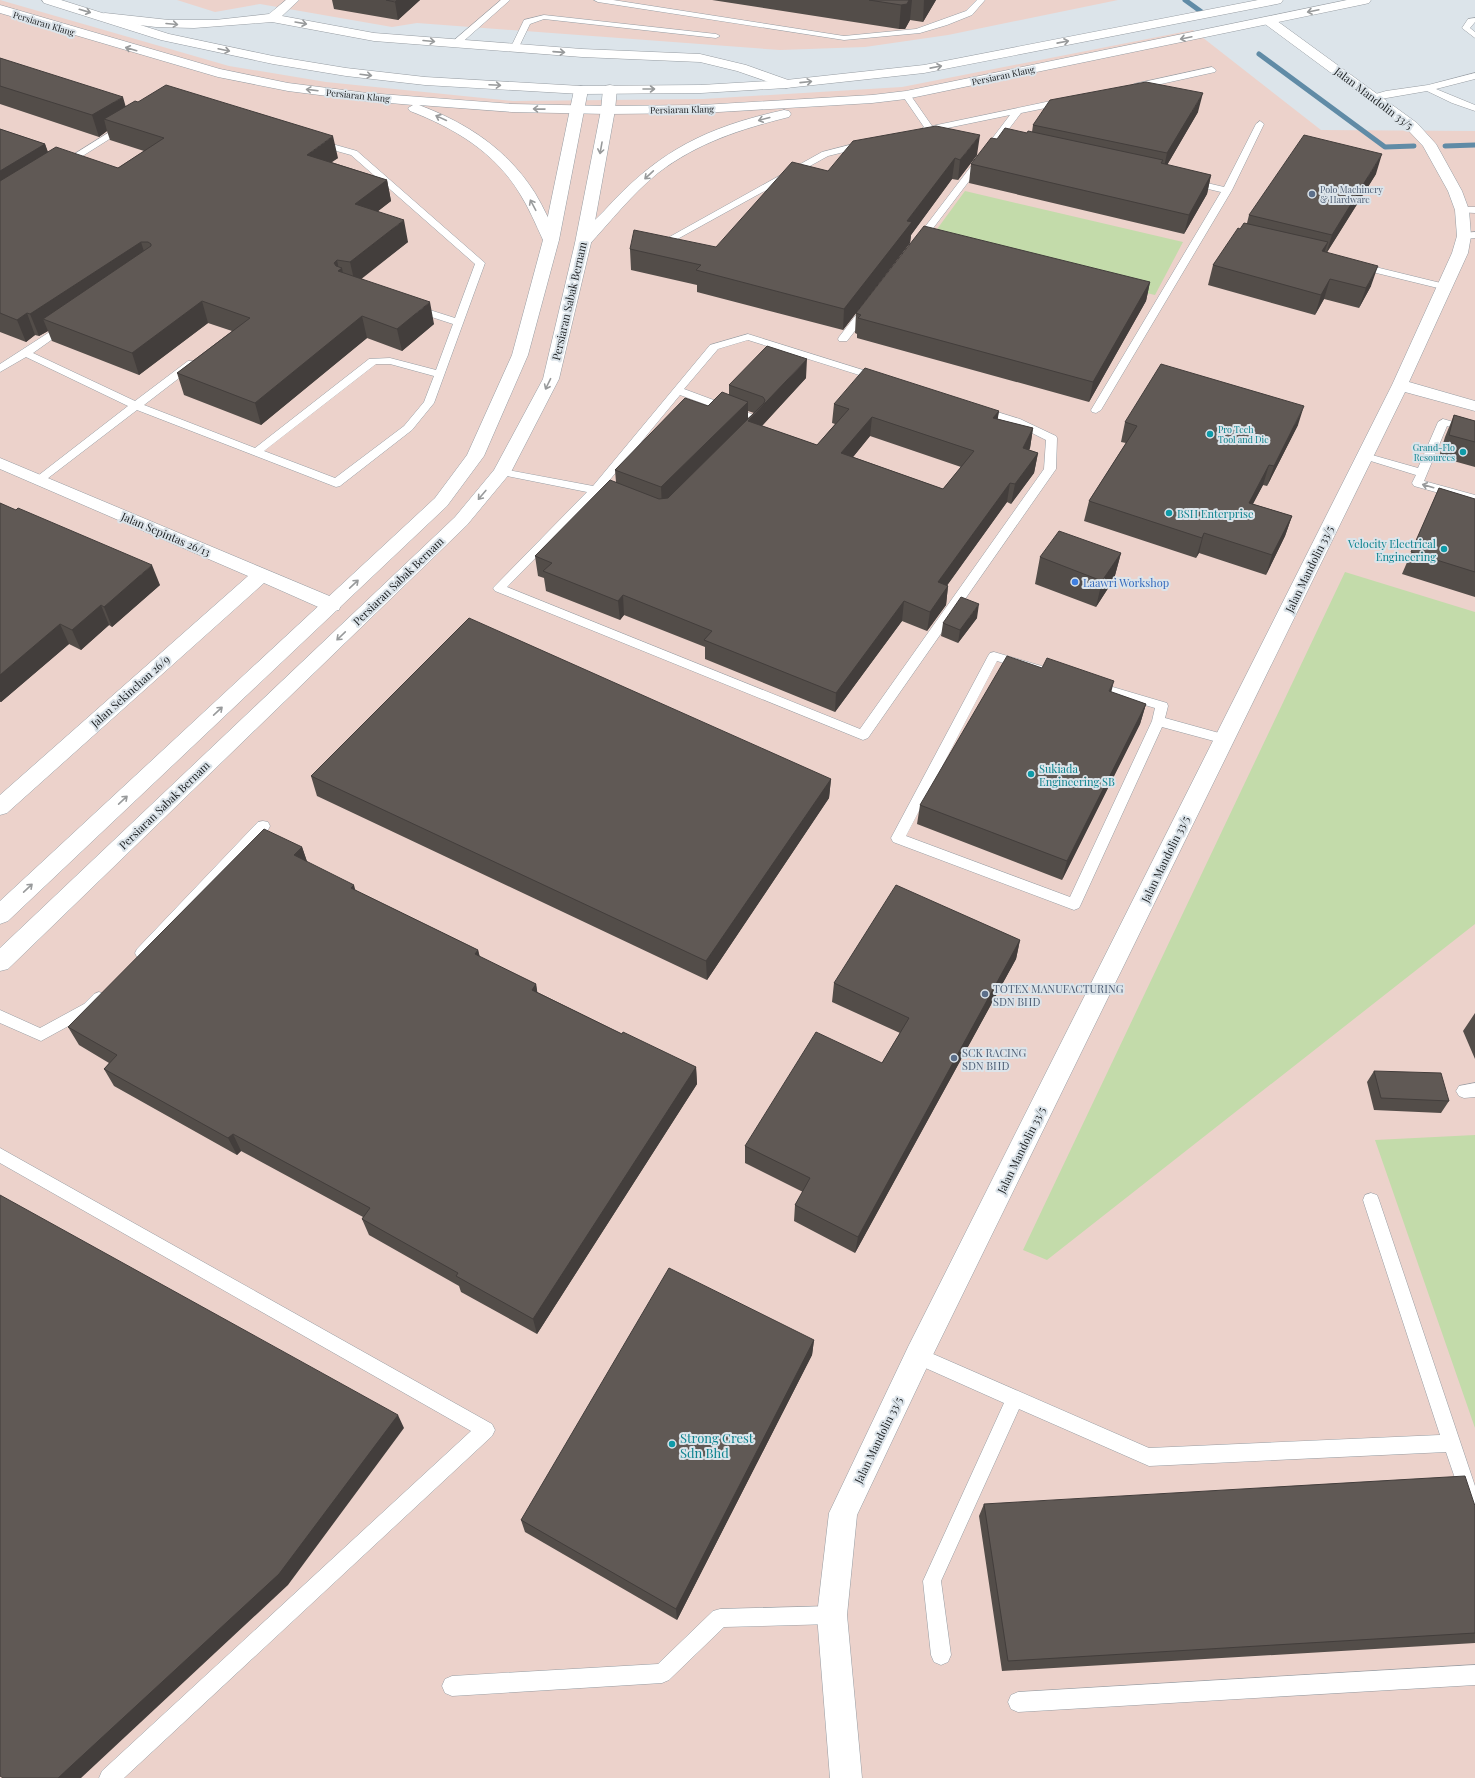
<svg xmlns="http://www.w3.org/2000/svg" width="1475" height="1778" font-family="'Playfair Display',serif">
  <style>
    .industrial { fill: #ecd2cb }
    .green { fill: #c3dbaa }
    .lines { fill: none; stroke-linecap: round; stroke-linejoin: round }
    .stream { stroke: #608ba6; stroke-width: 5 }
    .lane-casing { stroke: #979da3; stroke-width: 1 }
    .street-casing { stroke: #979da3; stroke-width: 1 }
    .secondary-casing { stroke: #979da3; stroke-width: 1 }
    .primary-casing { stroke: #979da3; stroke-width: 1 }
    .lane { fill: #fff; fill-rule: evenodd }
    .street { fill: #fff; fill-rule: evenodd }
    .secondary { fill: #fff; fill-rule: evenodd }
    .primary { fill: #fff; fill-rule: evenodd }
    .wall { fill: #534d49; fill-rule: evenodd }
    .shaded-wall { fill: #433e3c }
    .building { fill: #605955; stroke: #433e3c; fill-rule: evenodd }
    .oneway { stroke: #989a9b }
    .service-dot { fill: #5c6f8a; stroke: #dce4ea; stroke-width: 1.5 }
    .culture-dot { fill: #0f9aa8; stroke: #dce4ea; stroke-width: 1.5 }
    .shop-dot { fill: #3f7fe0; stroke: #dce4ea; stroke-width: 1.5 }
    .labels { text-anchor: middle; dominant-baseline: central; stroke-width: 4; stroke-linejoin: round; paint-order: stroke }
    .far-street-label { font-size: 9px; fill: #1b1e20; stroke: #dce4ea }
    .far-service-label { font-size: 9px; fill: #4e5e75; stroke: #dce4ea; text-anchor: start }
    .far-culture-label { font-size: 9px; fill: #0d838f; stroke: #dce4ea; text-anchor: start }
    .street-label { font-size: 11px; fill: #1b1e20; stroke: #dce4ea }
    .culture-label { font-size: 11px; fill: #0d838f; stroke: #dce4ea; text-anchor: start }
    .shop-label { font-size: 11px; fill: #366cbe; stroke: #dce4ea; text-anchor: start }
    .service-label { font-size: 11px; fill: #4e5e75; stroke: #dce4ea; text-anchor: start }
    .near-culture-label { font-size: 13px; fill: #0d838f; stroke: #dce4ea; text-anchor: start }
  </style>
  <rect width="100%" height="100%" fill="#dce4ea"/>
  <path class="industrial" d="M0,0L229,66L326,82L513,101L703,99L902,87L1193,30L1321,130L1475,131V1778H0Z
    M177,0H1118L948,35L865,47L780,50L417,23L392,27L260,4L215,12Z"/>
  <path class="green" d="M965,191L1183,242L1155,295L929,240Z
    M1345,572L1475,612V924L1047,1260L1023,1250Z
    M1475,1135V1428L1375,1140Z"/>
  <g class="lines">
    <path class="stream" d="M1185,0L1203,13
      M1259,54L1385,147L1414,146
      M1445,146L1475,145"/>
    <g class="lane-casing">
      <path id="lane" d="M501,0H510L458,46H452V42Z
        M594,0H613L844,36L916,29L966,11L977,0H985L972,15L947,25L920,33L844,40L598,2Z
        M544,15L716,34L720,36L716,38L544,19L530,24L517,51H511L510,49L524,20Z
        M1475,18V22L1470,28L1475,32V38L1462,28L1468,19Z
        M1212,67L1216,70L1215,72L1134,90L1130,87L1134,84Z
        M1475,73V79L1436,89L1475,105V111L1452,103L1427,91L1375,100L1371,97L1372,95L1386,91L1428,85Z
        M906,92L909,93L932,126L1065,98L1069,101L1065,104L1021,113L921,244L918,245L913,242L915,240L1010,115L923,133L919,130L924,127L902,95Z
        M1260,121L1264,124L1232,190L1101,410L1096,413L1092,412L1091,410L1221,192L1187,184L1185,182L1190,179L1224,187L1256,124Z
        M124,123L128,126L127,128L65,167H59L57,165Z
        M318,140L357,151L485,263L434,403L412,430L340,486L336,487L137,410L43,482H35L33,480L35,478L128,406L26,357L0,372V364L62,324L66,323L71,326L33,353L135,401L188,361H196L197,363L196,365L144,405L255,448L369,359L390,358L436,370L453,324L410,310L409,308L414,305L455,318L475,264L351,155L315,145L314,143L315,141ZM376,364H390L434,376L424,402L404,426L335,478L264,451Z
        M865,141L869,144L868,146L828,156L672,242H666L664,240L822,152Z
        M1462,207H1475V213L1459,212L1457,210Z
        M1475,232V238L1464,239L1459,236L1464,233Z
        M1359,263L1449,285L1451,287L1446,290L1356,268L1354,266L1356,264Z
        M867,305L872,308L871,310L847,341H839L838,339L839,337L863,306Z
        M748,334L1020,419L1056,436L1057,438L1056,469L868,738L863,740L495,591L493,588L587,492L502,475L498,474L496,472L498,470L502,469L593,486L710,345ZM748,340L1012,423L1046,440L1044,469L860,729L507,587L598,494H607L609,491L603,488L680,395L751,421L746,427L747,429H755L763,420L762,418L684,389L718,349Z
        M1443,419L1475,428V434L1447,426L1424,481L1475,495V503L1414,486L1412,483L1416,475L1361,458L1359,456L1365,453L1418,468L1438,422Z
        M994,652L1167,703L1168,706L1165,718L1230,736L1231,739L1230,742L1225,744L1162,727L1081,904L1079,908L1074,910L893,842L891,838L988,656L990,653ZM997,661L1155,708L1152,721L1070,897L906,836Z
        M263,821L268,822L270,826L268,830L147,957L142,959L137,957L135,953L137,949L258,822Z
        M99,992L104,994L106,998L94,1012L41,1041L0,1023V1010L40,1028L84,1004L94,994Z
        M1475,1083V1097L1464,1098L1459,1096L1456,1091L1459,1086Z
        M0,1148L492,1424L495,1430L492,1436L124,1778H99L102,1771L471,1431L0,1163Z
        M1371,1193L1377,1195L1379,1200L1475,1486V1522L1469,1519L1446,1452L1149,1466L1019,1409L941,1581L951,1655L948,1662L941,1665L934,1662L931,1655L923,1581L1004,1403L912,1362L909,1356L912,1350L918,1348L924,1350L1149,1448L1440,1435L1363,1200L1365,1195Z
        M832,1606L839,1608L841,1615L839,1622L832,1624L724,1627L669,1680L662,1683L452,1696L445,1693L442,1686L445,1679L452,1676L658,1664L713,1611L720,1609Z
        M1475,1665V1685L1018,1712L1011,1709L1008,1702L1011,1695L1018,1692Z"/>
    </g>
    <g class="street-casing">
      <path id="street" d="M286,0H299L282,16L374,33L582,49L700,54L746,65L791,81L793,84L791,87L786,88L737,71L700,62L582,57L374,41L272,22L194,28L156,27L105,21L101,20L99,17L101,14L105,13L169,20H215L269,14Z
        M1269,17L1273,18L1417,123L1436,144L1462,191L1469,210L1471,236L1468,253L1409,382L1475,401V411L1405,392L928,1365L857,1515L847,1615L862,1778H830L817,1615L829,1513L908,1347L1392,385L1452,253L1457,236L1455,210L1448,191L1423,146L1407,129L1265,24L1263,21L1265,18Z
        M0,458L339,600L341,605L339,610L332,611L325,610L264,583L7,813L0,815V795L248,576L0,469Z"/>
    </g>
    <g class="secondary-casing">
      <path id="secondary" d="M610,85L615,86L617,89L615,110L591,243L559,379L511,472L467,525L8,969L0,971V948L455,517L494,470L543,379L575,243L601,110L603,89L605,86Z
        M581,86L586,87L588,90L559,240L528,355L484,456L447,506L8,921L0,924V901L435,498L467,455L512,355L543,240L574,90L576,87Z"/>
    </g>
    <g class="primary-casing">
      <path id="primary" d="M42,0H61L169,34L273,56L346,68L425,77L581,86L701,85L786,80L924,65L1258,0H1283L1281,3L1277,4L924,73L786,88L701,93L581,94L425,85L346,76L273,64L161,40L44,3Z
        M1347,0H1371L1369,3L1365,4L906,99L872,103L702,113L608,114L512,112L419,105C467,123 507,149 535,193C544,208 551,224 559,240L556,243L551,245L546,243L543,240C536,225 529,208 520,194C495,152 454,128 410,111L408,108L413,105L367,101L288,91L218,77L0,13V5L220,69L288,83L367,93L512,104L608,106L702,105L872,95L906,91Z
        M784,110L789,111L791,114L789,117C741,129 697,143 658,173C632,194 611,221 588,246L583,248L578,246L575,243C583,231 594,221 604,211C658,151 706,127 784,110Z"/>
    </g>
    <use href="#lane" class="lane"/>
    <use href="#street" class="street"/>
    <use href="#secondary" class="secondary"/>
    <use href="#primary" class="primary"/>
  </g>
  <path class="wall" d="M332,0H420L398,20L334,9Z
    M712,0H936L923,22L910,20L905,29H899Z
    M0,58L125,106L338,158L331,162L387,180L391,201L378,211L408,242L361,278L434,324L402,351L367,338L261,425L184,395L177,373L232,331L208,323L139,375L52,341L48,331L39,336L35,335L26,342L0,332V129L45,144L48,152L118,168L144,151L110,140L107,131L99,137L0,104Z
    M1198,112L1167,165L1211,175L1207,194L1184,234L969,183L971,164L997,139L1032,132L1033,125Z
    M977,155L958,180L952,179L911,235L910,243L843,330L697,292V285L631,270L630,249L716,247L828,171Z
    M1376,174L1327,252L1371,286L1359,308L1324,299L1315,315L1208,285L1213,265L1240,229L1247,223L1249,215Z
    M1150,282L1146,301L1089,402L857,338V334L855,333L856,313Z
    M806,378L762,426L817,445L835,424L832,423L834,404L999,411L997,419L1033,428L1030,448L1029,450L1038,453L1034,473L1011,504L1007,502L947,585L948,586L946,605L927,631L902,621L835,712L705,659V647L624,615L620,620L546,591L544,578L538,576L535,556L616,482L615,470L708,406L729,395V385ZM748,411L754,413L748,418ZM870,436L961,467L943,489L853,457Z
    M1454,415L1475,421V467L1439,457L1445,437Z
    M1125,422L1298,425L1267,486L1263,485L1253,504L1292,516L1285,536L1266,575L1199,553L1196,558L1084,521L1089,501L1126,443L1121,442Z
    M1439,488L1475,499V597L1402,574Z
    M0,503L160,585L112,627L109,625L81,650L69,644L1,702H0Z
    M1121,553L1114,579L1096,607L1035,584L1040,557Z
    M977,618L958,643L941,636L943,623Z
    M1111,692L1146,704L1140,724L1062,880L917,824L920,805Z
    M311,776L831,779L829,798L707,980L317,796Z
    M302,847L307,862L355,890L478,950L480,957L536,984L537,992L622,1034L696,1067L697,1084L537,1334L461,1292L459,1286L369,1235L362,1219L363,1217L241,1151L237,1155L114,1086L104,1069L109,1063L79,1045L68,1027Z
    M1020,940L1016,959L855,1253L794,1221L795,1205L803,1192L745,1163V1146L882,1063L900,1033L832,1002L834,983Z
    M1475,1013V1059L1463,1031Z
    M1374,1071L1449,1101L1441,1113L1374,1110L1367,1082Z
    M814,1340L812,1355L677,1620L525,1532L521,1520Z
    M984,1504L1475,1506V1643L1002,1671L979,1516Z"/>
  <path class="shaded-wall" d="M397,0H420L398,20L395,2Z
    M909,0H912L910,20L905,29H899L901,5Z
    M924,0H936L923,22Z
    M1203,93L1198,112L1163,172L1167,153Z
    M123,97L129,118L104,119L107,131L99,137L92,115Z
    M980,135L977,155L958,180L960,160Z
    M333,136L338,158L312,176L307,155Z
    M45,144L52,165L0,197V171Z
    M1382,154L1376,174L1326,254L1332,235Z
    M955,158L952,179L911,235L910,243L843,330L844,309L907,221Z
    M1211,175L1207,194L1184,234L1189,215Z
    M387,180L391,201L359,226L355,204Z
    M404,220L408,242L355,284L350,262Z
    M141,242L148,264L43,319L48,331L39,336L30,314Z
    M1328,242L1321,262L1322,251Z
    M337,260L339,270L342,268L346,290L334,263Z
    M1378,266L1371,286L1359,308L1366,288Z
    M1330,279L1324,299L1315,315L1321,295Z
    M1150,282L1146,301L1089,402L1093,382Z
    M202,301L208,323L139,375L132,353Z
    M430,302L434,324L402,351L397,329Z
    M27,313L35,335L26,342L17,320Z
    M362,316L367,338L261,425L255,403Z
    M807,359L806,378L748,441L662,507L661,487L748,402V421Z
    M1304,406L1298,425L1267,486L1274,466Z
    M999,411L996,430L993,418Z
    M872,417L870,436L840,473L841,453Z
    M1033,428L1030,448L1020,468L1023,448Z
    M1038,453L1034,473L1011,504L1015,484Z
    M1269,465L1263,485L1243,522L1249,503Z
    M1010,483L1007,502L936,601L938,582Z
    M1292,516L1285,536L1266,575L1272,555Z
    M1204,533L1199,553L1196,558L1202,538Z
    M1121,553L1114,579L1096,607L1102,581Z
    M152,565L160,585L112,627L104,607Z
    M948,586L946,605L927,631L930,612Z
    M623,595L624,615L620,620L618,601Z
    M904,601L902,621L835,712L836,693Z
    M979,604L977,618L958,643L960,630Z
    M101,605L109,625L81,650L72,630Z
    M60,624L69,644L1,702L0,700V675Z
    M1114,681L1109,701V691Z
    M1146,704L1140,724L1062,880L1067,861Z
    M831,779L829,798L707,980L706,961Z
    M302,847L309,867L294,855Z
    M354,885L359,904L351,888Z
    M1020,940L1016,959L855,1253L858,1237Z
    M478,950L482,969L475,954Z
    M536,984L539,1002L532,990Z
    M696,1067L697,1084L537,1334L533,1319Z
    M233,1134L241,1151L237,1155L228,1138Z
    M814,1340L812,1355L677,1620L676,1609Z
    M398,1415L404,1428L288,1585L81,1778H58Z"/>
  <path class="building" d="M386,0H397L395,2Z
    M869,0H909L907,4L901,5Z
    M0,58L123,97L92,115L0,86Z
    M1146,82L1203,93L1167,153L1033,125L1050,100Z
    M166,85L333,136L307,155L387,180L355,204L404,220L350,262L337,260L334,263L336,266L342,268L338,271L430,302L397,329L362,316L255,403L177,373L250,318L202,301L132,353L43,319L151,246V244L148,242H141L30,314L27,313L17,320L0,313V181L56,147L118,168L164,138L104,119L135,101L138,102Z
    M936,126L980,135L960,160L955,158L907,221L912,222L844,309L696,270L701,265L630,249L634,230L716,247L792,162L828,171L853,141Z
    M1005,128L1027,133L1028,131L1163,160L1161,163L1211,175L1189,215L971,164L991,138L997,139Z
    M0,129L45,144L0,171Z
    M1304,135L1382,154L1332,235L1249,215Z
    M1244,223L1328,242L1322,251L1378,266L1366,288L1330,279L1321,295L1213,265L1238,228L1240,229Z
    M924,226L1150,282L1093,382L858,318L861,315L856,313Z
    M767,346L807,359L748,421L817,445L849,409L834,404L865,368L999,411L993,418L1033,428L1023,448L1038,453L1015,484L1010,483L938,582L948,586L930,612L904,601L836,693L704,640L712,631L623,595L618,601L543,571L552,563L535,556L610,480L659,499L668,498L764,403L765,400L763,397L729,385ZM872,417L974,451L943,489L841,453Z
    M1161,364L1304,406L1274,466L1269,465L1249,503L1292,516L1272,555L1204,533L1202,538L1089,501L1137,426L1125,422Z
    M722,392L748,402L661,487L615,470L685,398L708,406Z
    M1454,415L1475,421V442L1449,435Z
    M1439,488L1475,499V572L1411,552Z
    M0,503L16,510L18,508L152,565L104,607L101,605L72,630L60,624L0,675Z
    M1059,531L1121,553L1102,581L1040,557Z
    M961,597L979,604L960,630L943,623Z
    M469,618L831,779L706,961L311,776Z
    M1007,656L1042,668L1047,658L1114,681L1109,691L1146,704L1067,861L920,805Z
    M264,829L302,847L294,855L354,885L351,888L478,950L475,954L536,984L532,990L622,1034L623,1032L696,1067L533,1319L456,1276L458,1273L362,1219L370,1208L233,1134L228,1138L104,1069L117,1055L68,1027Z
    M896,885L1020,940L858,1237L795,1205L810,1178L745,1146L816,1032L882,1063L909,1018L834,983Z
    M1374,1071L1441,1073L1449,1101L1381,1098Z
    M0,1195L398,1415L279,1574L58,1778H3L0,1776Z
    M669,1268L814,1340L676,1609L521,1520Z
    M1465,1476L1475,1506V1633L1008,1661L984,1504Z"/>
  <defs><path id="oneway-shaft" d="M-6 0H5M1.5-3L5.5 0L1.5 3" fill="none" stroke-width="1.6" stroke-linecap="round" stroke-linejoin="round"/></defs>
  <g class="oneway">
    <use href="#oneway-shaft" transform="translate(85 11) rotate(16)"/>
    <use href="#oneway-shaft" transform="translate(1313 11) rotate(168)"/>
    <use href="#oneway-shaft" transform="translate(301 23) rotate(10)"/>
    <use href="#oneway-shaft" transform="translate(172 24) rotate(5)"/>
    <use href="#oneway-shaft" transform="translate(1186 38) rotate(168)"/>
    <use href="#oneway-shaft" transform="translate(429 41) rotate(5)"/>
    <use href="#oneway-shaft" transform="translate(1063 42) rotate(-11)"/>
    <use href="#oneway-shaft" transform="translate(131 49) rotate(-164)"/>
    <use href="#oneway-shaft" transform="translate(224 50) rotate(12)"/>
    <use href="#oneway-shaft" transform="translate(559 52) rotate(4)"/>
    <use href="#oneway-shaft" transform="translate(936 67) rotate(-11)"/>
    <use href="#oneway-shaft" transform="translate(366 75) rotate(7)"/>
    <use href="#oneway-shaft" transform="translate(806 82) rotate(-6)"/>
    <use href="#oneway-shaft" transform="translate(495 85) rotate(3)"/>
    <use href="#oneway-shaft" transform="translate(649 89)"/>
    <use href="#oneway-shaft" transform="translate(312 90) rotate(-173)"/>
    <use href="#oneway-shaft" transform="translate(539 109) rotate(-179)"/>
    <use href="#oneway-shaft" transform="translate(441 118) rotate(-155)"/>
    <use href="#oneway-shaft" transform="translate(764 119) rotate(165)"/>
    <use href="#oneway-shaft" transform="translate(601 148) rotate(100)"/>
    <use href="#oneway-shaft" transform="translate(649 175) rotate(137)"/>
    <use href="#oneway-shaft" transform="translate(533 205) rotate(-118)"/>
    <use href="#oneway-shaft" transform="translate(548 384) rotate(116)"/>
    <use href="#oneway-shaft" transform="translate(1428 486) rotate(-164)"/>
    <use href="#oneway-shaft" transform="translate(482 495) rotate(130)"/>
    <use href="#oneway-shaft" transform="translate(354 584) rotate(-43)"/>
    <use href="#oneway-shaft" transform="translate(341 636) rotate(136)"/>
    <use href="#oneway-shaft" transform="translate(218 711) rotate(-43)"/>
    <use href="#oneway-shaft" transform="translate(123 800) rotate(-43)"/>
    <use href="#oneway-shaft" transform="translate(28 888) rotate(-43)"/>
  </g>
  <g class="service-dot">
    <circle cx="1312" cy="194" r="4"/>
    <circle cx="985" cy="994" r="4"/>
    <circle cx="954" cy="1058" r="4"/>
  </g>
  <g class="culture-dot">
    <circle cx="1210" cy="434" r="4"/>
    <circle cx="1463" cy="452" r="4"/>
    <circle cx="1169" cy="513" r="4"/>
    <circle cx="1444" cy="549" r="4"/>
    <circle cx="1031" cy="774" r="4"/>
    <circle cx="672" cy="1444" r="4"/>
  </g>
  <circle class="shop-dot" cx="1075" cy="582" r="4"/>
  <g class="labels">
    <g class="far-street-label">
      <text transform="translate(44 23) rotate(17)">Persiaran Klang</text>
      <text transform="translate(1003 75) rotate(-12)">Persiaran Klang</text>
      <text transform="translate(358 95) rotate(6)">Persiaran Klang</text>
      <text transform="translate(682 109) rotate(-1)">Persiaran Klang</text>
    </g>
    <g class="far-service-label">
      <text x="1320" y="189">Polo Machinery<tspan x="1320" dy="10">&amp; Hardware</tspan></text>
    </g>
    <g class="far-culture-label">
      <text x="1218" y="429">Pro Tech<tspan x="1218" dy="10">Tool and Die</tspan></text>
      <text x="1455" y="447" text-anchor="end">Grand-Flo<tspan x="1455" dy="10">Resources</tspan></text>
    </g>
    <g class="street-label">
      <text transform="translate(1374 98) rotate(37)">Jalan Mandolin 33/5</text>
      <text transform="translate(569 301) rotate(-77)">Persiaran Sabak Bernam</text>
      <text transform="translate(166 534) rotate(23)">Jalan Sepintas 26/13</text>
      <text transform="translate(1309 569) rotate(-64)">Jalan Mandolin 33/5</text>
      <text transform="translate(398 581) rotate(-44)">Persiaran Sabak Bernam</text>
      <text transform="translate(130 691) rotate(-42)">Jalan Sekinchan 26/9</text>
      <text transform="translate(164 805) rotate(-44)">Persiaran Sabak Bernam</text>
      <text transform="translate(1165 859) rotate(-64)">Jalan Mandolin 33/5</text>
      <text transform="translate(1021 1150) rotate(-64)">Jalan Mandolin 33/5</text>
      <text transform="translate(878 1440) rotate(-64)">Jalan Mandolin 33/5</text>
    </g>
    <g class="culture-label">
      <text x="1177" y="513">BSH Enterprise</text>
      <text x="1436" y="543" text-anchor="end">Velocity Electrical<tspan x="1436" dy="13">Engineering</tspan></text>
      <text x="1039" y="768">Sukiada<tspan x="1039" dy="13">Engineering SB</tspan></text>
    </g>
    <g class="shop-label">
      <text x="1083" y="582">Laawri Workshop</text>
    </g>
    <g class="service-label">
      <text x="993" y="988">TOTEX MANUFACTURING<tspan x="993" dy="13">SDN BHD</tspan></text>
      <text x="962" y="1052">SCK RACING<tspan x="962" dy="13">SDN BHD</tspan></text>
    </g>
    <g class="near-culture-label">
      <text x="680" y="1437">Strong Crest<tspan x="680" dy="15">Sdn Bhd</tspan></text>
    </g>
  </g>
</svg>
